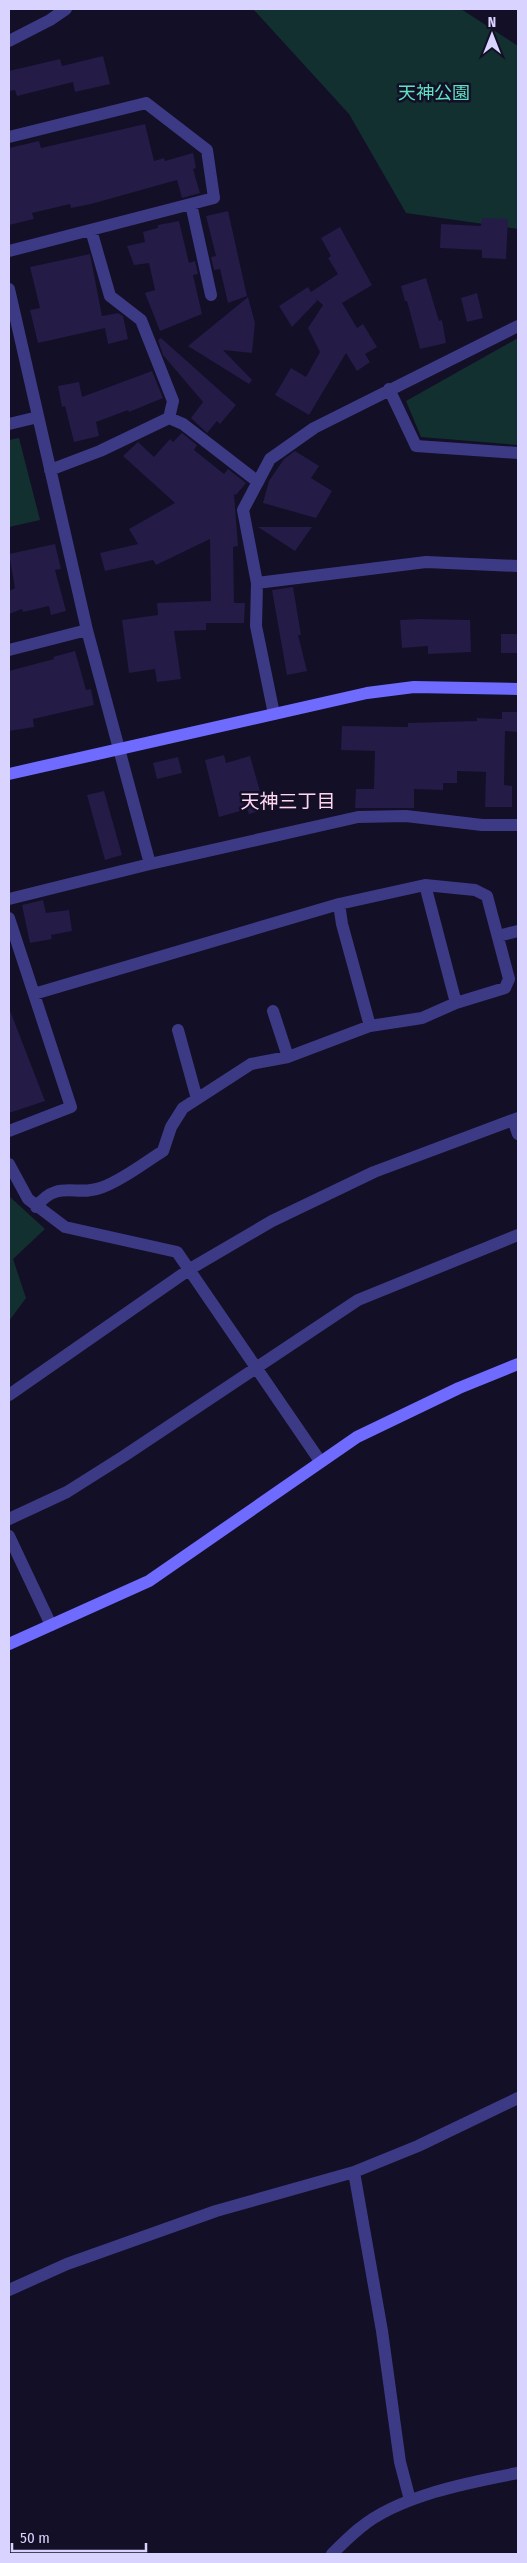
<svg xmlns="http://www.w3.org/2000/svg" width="527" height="2563" font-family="'Fira Sans Condensed','Noto Sans JP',sans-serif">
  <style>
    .green { fill: #12302f }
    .building { fill: #241b47 }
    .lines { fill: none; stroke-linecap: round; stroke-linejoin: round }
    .street { stroke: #3d3a85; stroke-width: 12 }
    .secondary { stroke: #6f6bff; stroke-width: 12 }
    .labels { text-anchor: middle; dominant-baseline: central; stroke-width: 5; stroke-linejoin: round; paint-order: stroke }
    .park-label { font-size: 18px; fill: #5fe0c0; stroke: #130f26 }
    .neighbourhood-label { font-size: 19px; fill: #ffd6f0; stroke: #130f26 }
  </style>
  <rect width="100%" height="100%" fill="#130f26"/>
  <path class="green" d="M253,9H461L518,46V229L406,213L349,114Z
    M518,338V445L421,437L406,401Z
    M19,438L40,520L9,527V440Z
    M9,1196L45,1229L13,1259L26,1298L9,1321Z"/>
  <path class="building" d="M103,56L110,84L75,92L73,82L17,96L15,90L9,91V71L60,59L62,66Z
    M145,124L154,161L164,158L165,161L193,153L196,168L193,169L200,193L182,198L177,180L91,204L71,208L70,204L32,213L34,219L9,225V148L39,141L41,148Z
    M228,211L247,296L228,303L220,269L214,270L211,257L216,256L206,216Z
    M482,218L508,219L506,259L482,258V250L440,248L441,224L481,226Z
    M179,221L189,263L195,261L198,274L193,275L202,314L160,331L145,293L155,290L149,263L134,265L127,246L145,242L143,232L158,228V225Z
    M340,227L372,285L342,303L357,328L363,324L377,347L365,354L370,362L357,371L346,353L309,415L275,395L291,368L306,377L320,352L308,328L323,305L316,299L317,301L292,327L279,306L308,287L311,292L338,274L328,258L331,256L321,238Z
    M90,254L102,316L118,313L123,316L128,339L108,344L105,328L38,343L30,310L40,308L30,267Z
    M426,278L439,321L442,320L446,343L420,349L407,301H405L401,286Z
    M477,293L483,318L467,322L461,298Z
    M248,297L255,323L252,353L223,350L252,380L249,384L188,346Z
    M161,338L236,405L220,424L217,421L207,433L191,418L203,402L163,355L158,340Z
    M152,371L163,398L129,412L128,410L96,422L99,436L74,442L65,406L62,407L58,386L79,382L82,397Z
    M182,433L197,445L194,450L224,474L228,469L246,483L236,495L234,494L238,546L233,547L234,603H245L244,623H206V630L174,631L181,679L157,682L155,669L129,673L122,620L158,615L157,603L211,601L210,539L156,565L153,560L105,571L100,553L138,544L129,529L175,503L123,456L138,442L154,457L170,439L173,442Z
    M295,451L319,466L311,478L332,491L316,518L263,503L269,481L284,459Z
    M258,527H312L295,551Z
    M55,544L61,569L55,570L66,611L51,615L49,606L23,612L22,609L9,614V591L15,588L9,554Z
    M293,587L301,635H298L307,671L287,675L272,590Z
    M418,619L470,620L471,652L428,654V646L402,648L400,620Z
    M501,634H518V653H501Z
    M75,651L86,690L91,689L94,705L33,719L34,727L9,731V671L54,659L53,657Z
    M502,712H518V732L505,731L504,785L512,786V807H485L486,772L457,771V783H443V790L414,789V808H355L356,789H374L375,751L341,750L342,726L408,727V723L477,721V718L502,719Z
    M224,755L226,763L250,756L265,809L249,814L247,809L219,817L205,760Z
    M178,757L182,773L157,779L153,763Z
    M104,791L122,855L105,860L87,795Z
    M43,900L46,913L69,910L72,931L51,935L52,939L30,943L22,905Z
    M9,1008L45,1101L9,1113Z"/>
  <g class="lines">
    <path class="street" d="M9,41L50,20L66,9
      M9,137L146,103L207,150L214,198L9,251
      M191,204L211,295
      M9,289L87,630L150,864
      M389,389L416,446L518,453
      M169,418L183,424L258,482
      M9,424L38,417
      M50,470L100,451L169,418L173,401L141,320L110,296L91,230
      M257,583L426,562L518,566
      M9,650L87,630
      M274,714L256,626L257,583L243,510L270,459L314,428L518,326
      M425,885L456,1003
      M9,899L150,864L358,817L406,816L482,825H518
      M339,904L342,924L370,1026
      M9,918L71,1107L9,1131
      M498,936L518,931
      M34,994L339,904L425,885L475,890L487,896L509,979L505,988L456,1003L422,1018L370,1026L288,1057L251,1064L183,1108L171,1127L163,1151C144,1163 124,1179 103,1187C77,1198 58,1178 36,1207
      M273,1011L288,1057
      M178,1030L197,1099
      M513,1120L518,1134
      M9,1164L28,1199L65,1227L177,1252L320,1461
      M9,1395L190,1269L272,1221L374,1172L518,1118
      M9,1519L67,1492L124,1456L358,1300L518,1235
      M9,1536L51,1625
      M354,2172L382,2331L400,2462L410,2500
      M9,2290L67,2264L216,2211L354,2172L418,2146L518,2098
      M332,2554C341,2545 350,2536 360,2528C398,2496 470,2482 518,2473"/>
    <path class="secondary" d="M9,774L367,693L414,687L518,689
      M9,1644L149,1581L357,1437L459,1388L518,1364"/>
  </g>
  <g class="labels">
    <g class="park-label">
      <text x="434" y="93">天神公園</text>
    </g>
    <g class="neighbourhood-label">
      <text x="288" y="801">天神三丁目</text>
    </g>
  </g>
  <rect width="527" height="2563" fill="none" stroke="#d9d4ff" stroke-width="20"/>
  <g transform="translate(492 35)" stroke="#130f26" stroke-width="4" paint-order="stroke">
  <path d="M0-4L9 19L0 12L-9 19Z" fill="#d9d4ff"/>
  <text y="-8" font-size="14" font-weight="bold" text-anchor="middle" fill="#d9d4ff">N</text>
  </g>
  <path d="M12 2543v8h134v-8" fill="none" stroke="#d9d4ff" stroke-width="2.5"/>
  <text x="20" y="2543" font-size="15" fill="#d9d4ff" stroke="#130f26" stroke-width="4" paint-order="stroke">50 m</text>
</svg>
